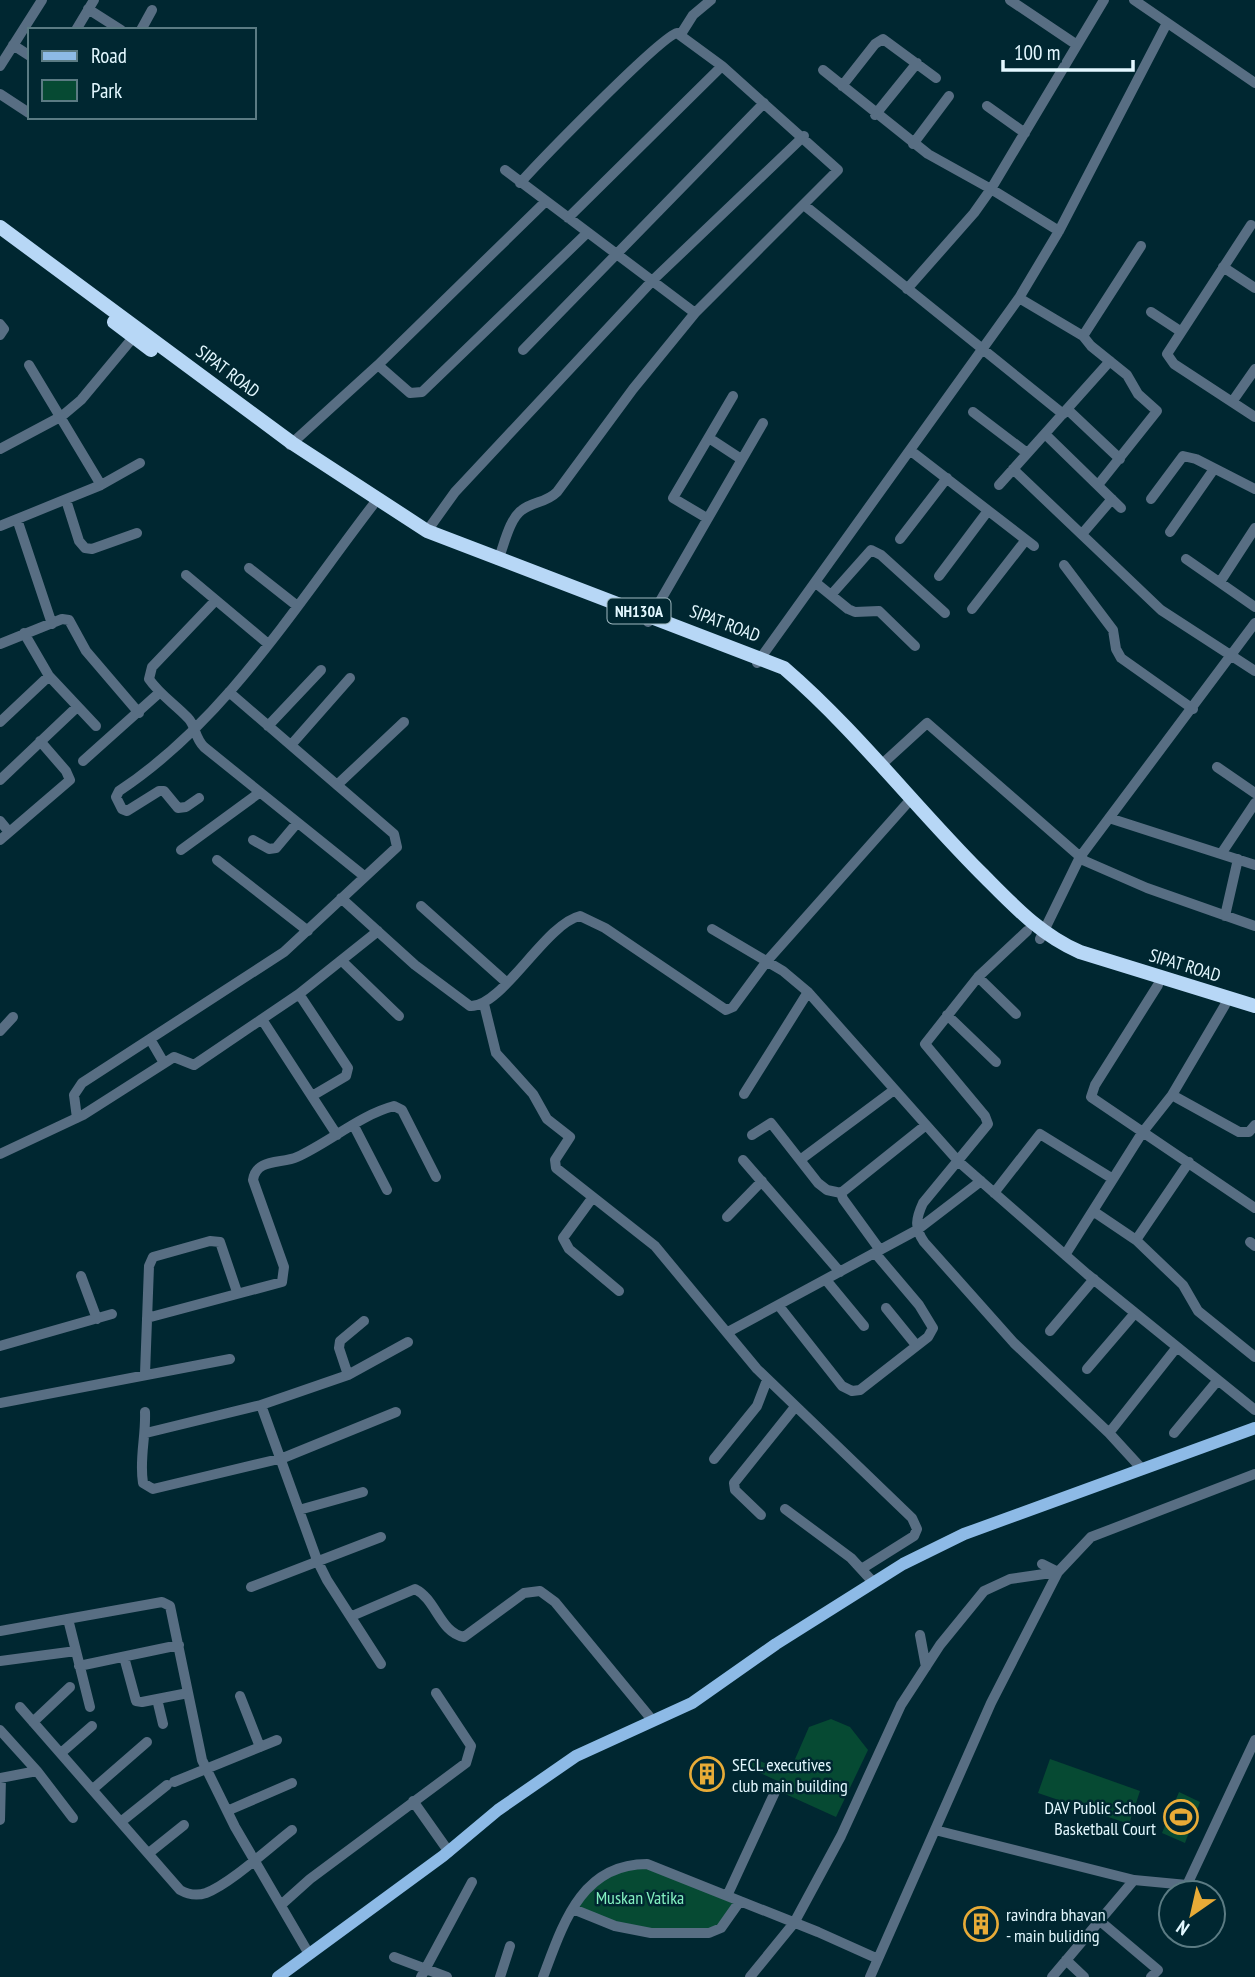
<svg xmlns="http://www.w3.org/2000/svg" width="1255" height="1977" font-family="'PT Sans Narrow',sans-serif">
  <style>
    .green { fill: #064a33 }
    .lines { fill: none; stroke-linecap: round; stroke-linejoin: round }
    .minor { stroke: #586e83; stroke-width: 10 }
    .major { stroke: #8dbae6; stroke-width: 12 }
    .highway { stroke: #b7d7f6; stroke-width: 14 }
    .labels { text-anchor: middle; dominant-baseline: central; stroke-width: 5; stroke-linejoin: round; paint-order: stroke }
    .shield { fill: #002731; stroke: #9fb9c1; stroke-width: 2 }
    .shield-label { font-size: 16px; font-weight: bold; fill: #e3f8ff }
    .street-label { font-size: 18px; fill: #e3f8ff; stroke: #002731 }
    .poi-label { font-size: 18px; fill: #e3f8ff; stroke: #002731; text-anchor: start }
    .park-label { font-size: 18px; fill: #82efbf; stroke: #002731 }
  </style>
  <rect width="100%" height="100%" fill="#002731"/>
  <path class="green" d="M831,1719L850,1727L868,1750L836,1817L781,1792L784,1784L754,1770L751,1763L755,1759L789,1773L809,1727Z
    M1050,1759L1140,1791L1129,1824L1038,1793Z
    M1179,1792L1200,1802L1185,1843L1162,1833Z
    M636,1864L740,1901L721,1928L651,1933L575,1909L590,1886Z"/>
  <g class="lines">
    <path class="minor" d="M1010,0L1077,45
      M1134,0L1255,83
      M88,9L121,30
      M76,30L94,0
      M141,30L152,10
      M681,34L693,15L711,0
      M13,45L30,56
      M0,66L42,0
      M823,70L928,154L991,189L1059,231
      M842,86L875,44L883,39L936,78
      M0,94L29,113
      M987,106L1025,133
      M875,115L917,63
      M913,144L949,96
      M505,170L695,313
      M804,205L1063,414
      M568,218L722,66
      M1251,225L1167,354L1174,364L1255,417
      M1223,267L1255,288
      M907,289L974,213L991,189L1104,0
      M1019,298L1083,336L1141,246
      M1151,312L1180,331
      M0,324L4,329L0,335
      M1083,336L1091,346L1127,375L1138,394L1157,411L1098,485
      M523,350L764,103
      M29,365L101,485
      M378,365L410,393L422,392L587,233
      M1232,402L1255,369
      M1067,409L1120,459
      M973,412L1027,453
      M1045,434L1121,508
      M709,438L741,459
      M290,445L378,365L545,202
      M0,449L62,416L81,400L136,334
      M911,451L1034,546
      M1013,469L1161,610L1255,671
      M999,485L1110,361
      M1151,499L1183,456L1196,459L1255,489
      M66,500L79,541L85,548L92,549L137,533
      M705,517L673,498L733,396
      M17,519L52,624
      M0,526L101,485L140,463
      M427,531L455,492L653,280L804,136
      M1170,532L1214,469
      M1082,534L1112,499
      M900,539L947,478
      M1186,559L1255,607
      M498,560C504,546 509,519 522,510C534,501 546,503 557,492L633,389L695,313L838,170L722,66L677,33C660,37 540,161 520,183
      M1064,565L1113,630L1116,649L1121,658L1193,709
      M249,568L296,605
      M186,575L267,643
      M939,576L987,512
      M1220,582L1255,528
      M816,583L848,609L855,612L879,611L915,646
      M831,595L871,550L881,555L945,613
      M215,601L152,667L149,679C160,695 175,704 188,718C196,726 194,737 204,747L364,876
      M972,609L1025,541
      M648,622L763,423
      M24,633L49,676L96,726
      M0,644L62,619L69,620L86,651L139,713
      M757,663L1019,298L1059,231L1167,23
      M0,722L49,676
      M268,726L321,670
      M291,745L350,678
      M83,761L159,693
      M880,766L927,723L1085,861L1147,888L1255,926
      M1217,767L1255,793
      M0,780L77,707
      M337,785L404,722
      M199,798L186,807L178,808L164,791H159L127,811L122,809L116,797L119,791C224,722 297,604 373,505
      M1109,818L1255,865
      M0,821L9,832
      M0,840L70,780L66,771L40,741
      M253,840L269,849L276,848L297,823
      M181,850L259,793
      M1221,854L1255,803
      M217,860L308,931
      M341,898L415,965L470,1006C502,1008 545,924 580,916L605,928L726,1010L733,1007L767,961L911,799
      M421,906L506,982
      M1225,916L1238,859
      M712,929L783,971L808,992L959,1162L1087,1274L1255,1410
      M1027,931L978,977L925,1044L985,1116L988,1124L923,1203C916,1218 914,1228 924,1242L1014,1343L1109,1433L1142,1469
      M1040,939L1080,857L1255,623
      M343,962L399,1016
      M978,977L1016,1014
      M1158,985L1095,1085L1091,1097L1255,1208
      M299,994L348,1068L346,1076L312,1096
      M484,1004L496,1053L533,1094L547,1119L570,1137L555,1160L556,1168L655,1246L757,1369L912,1518L917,1529L914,1536L863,1568
      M947,1015L996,1062
      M263,1021L337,1135
      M0,1031L13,1017
      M150,1039L164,1063
      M744,1094L808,992
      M1172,1095L1239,1132H1249L1255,1125
      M77,1118L74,1095L82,1083L284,952L397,847L394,834L229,692
      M354,1126L387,1190
      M752,1135L771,1123L818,1183L827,1190L841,1193
      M0,1154L83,1115L174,1057L194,1065L299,994L378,931
      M743,1160L840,1272
      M800,1160L894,1090
      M994,1193L1040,1134L1113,1179
      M593,1197L563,1238L569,1249L619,1291
      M1093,1211L1136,1240L1183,1285L1198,1311L1255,1357
      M727,1217L762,1181
      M1136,1240L1189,1162
      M1250,1242L1255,1246
      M880,1250L843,1199L841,1193L926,1125
      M1065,1255L1142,1133L1172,1095L1225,1005
      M81,1276L97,1319
      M826,1280L864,1326
      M779,1306L842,1386L852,1391L860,1390L928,1337L933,1328L919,1305L875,1253
      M886,1308L916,1345
      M147,1318L282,1282L284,1267L253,1180C256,1158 282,1164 297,1157C330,1142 360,1115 394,1106L402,1110L436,1177
      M1050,1331L1094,1279
      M728,1332L917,1230L981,1181
      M0,1346L112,1314
      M1087,1369L1135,1313
      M145,1374L149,1266L153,1257L210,1241L220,1242L237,1292
      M348,1375L339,1348L340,1341L364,1321
      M0,1403L230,1359
      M261,1405L317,1560L327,1580L381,1664
      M145,1412C146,1437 139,1459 143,1483L153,1489L283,1458L396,1412
      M146,1433L261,1405L348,1375L408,1342
      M1109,1433L1177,1347
      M1174,1433L1218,1380
      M714,1459L757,1406L767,1380
      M785,1509L851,1558L873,1582
      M299,1510L363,1492
      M761,1515L735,1490L734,1483L795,1407
      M1042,1564L1058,1572
      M251,1587L381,1537
      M352,1616L415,1589C436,1599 440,1633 464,1637L524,1593L540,1591L555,1602L653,1721
      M68,1619L90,1707
      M0,1631L162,1602L170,1606L202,1760L235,1827L309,1954
      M920,1635L926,1667
      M124,1657L136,1701L142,1702L188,1693
      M0,1661L76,1651
      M79,1666L179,1645
      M240,1696L260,1747
      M157,1699L163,1724
      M20,1707L180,1890C189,1895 197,1896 206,1893C230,1884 270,1847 292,1830
      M33,1722L70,1687
      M0,1730L37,1771L73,1818
      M61,1753L92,1726
      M0,1778L37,1771
      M174,1782L277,1740
      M93,1789L147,1742
      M413,1801L449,1852
      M227,1811L292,1783
      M0,1820L1,1778
      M122,1821L167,1785
      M935,1830L1134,1880L1187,1885L1255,1740
      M149,1853L184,1825
      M727,1896L775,1792
      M281,1905L310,1879L466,1763L471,1746L436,1693
      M573,1909L615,1926L651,1933H709L721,1928L740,1901
      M1100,1921L1158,1970L1151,1977
      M394,1957L447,1977
      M1066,1960L1084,1977
      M421,1977L472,1882
      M500,1977L510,1946
      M543,1977C563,1924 581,1864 647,1864L818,1932L876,1958
      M750,1977L794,1923L841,1836L901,1705L940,1645L984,1591L1010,1579L1058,1572
      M870,1977L991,1703L1058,1572L1091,1537L1255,1474
      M1052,1977L1134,1880"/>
    <path class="major" d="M278,1977L443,1856L498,1810L576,1756L692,1703L776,1644L903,1564L964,1534L1255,1428"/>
    <path class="highway" d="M0,227L292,443L427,531L784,668C856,730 914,806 981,873C1012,904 1039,934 1080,952L1255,1006
      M114,322L151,350"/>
  </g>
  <defs>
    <g id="building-ring" transform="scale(1.75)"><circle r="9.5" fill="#002731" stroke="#e8ab37" stroke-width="1.5"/><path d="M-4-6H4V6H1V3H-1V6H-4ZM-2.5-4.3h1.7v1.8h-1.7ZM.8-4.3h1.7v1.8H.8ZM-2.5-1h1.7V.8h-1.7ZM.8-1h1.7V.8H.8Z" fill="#e8ab37"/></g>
    <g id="stadium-ring" transform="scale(1.75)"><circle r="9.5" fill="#002731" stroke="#e8ab37" stroke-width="1.5"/><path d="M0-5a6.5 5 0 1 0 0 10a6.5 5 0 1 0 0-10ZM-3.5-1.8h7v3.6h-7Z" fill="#e8ab37"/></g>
  </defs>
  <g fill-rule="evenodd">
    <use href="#building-ring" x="707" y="1774"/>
    <use href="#stadium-ring" x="1181" y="1817"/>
    <use href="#building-ring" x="981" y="1924"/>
  </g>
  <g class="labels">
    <rect class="shield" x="607.5" y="598.5" width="63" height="25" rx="5"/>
    <g class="shield-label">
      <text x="639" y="611">NH130A</text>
    </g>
    <g class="street-label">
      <text transform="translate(228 371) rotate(37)">SIPAT ROAD</text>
      <text transform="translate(725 623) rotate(21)">SIPAT ROAD</text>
      <text transform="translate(1185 965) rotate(17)">SIPAT ROAD</text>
    </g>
    <g class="poi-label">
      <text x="732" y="1764">SECL executives<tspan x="732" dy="21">club main building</tspan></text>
      <text x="1156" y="1807" text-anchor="end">DAV Public School<tspan x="1156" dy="21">Basketball Court</tspan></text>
      <text x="1006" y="1914">ravindra bhavan<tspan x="1006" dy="21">- main buliding</tspan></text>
    </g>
    <g class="park-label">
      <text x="640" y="1897">Muskan Vatika</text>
    </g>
  </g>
  <rect x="28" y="28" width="228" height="91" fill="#002731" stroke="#5b7b83" stroke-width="2"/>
  <rect x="42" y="51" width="35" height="10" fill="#8dbae6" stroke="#5b7b83" stroke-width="2"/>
  <text x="91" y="63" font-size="21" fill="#e3f8ff">Road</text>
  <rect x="42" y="80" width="35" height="21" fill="#064a33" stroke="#5b7b83" stroke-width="2"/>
  <text x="91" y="98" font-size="21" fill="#e3f8ff">Park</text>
  <g transform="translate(1192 1914) rotate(214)"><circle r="33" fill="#002731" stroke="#5b7b83" stroke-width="2"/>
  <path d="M0-5L12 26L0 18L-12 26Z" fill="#e8ab37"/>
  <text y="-10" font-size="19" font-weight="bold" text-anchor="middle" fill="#e3f8ff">N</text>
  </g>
  <path d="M1003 60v10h130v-10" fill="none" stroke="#e3f8ff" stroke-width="3.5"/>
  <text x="1014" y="60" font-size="21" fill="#e3f8ff" stroke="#002731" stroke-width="5" paint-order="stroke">100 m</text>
</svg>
